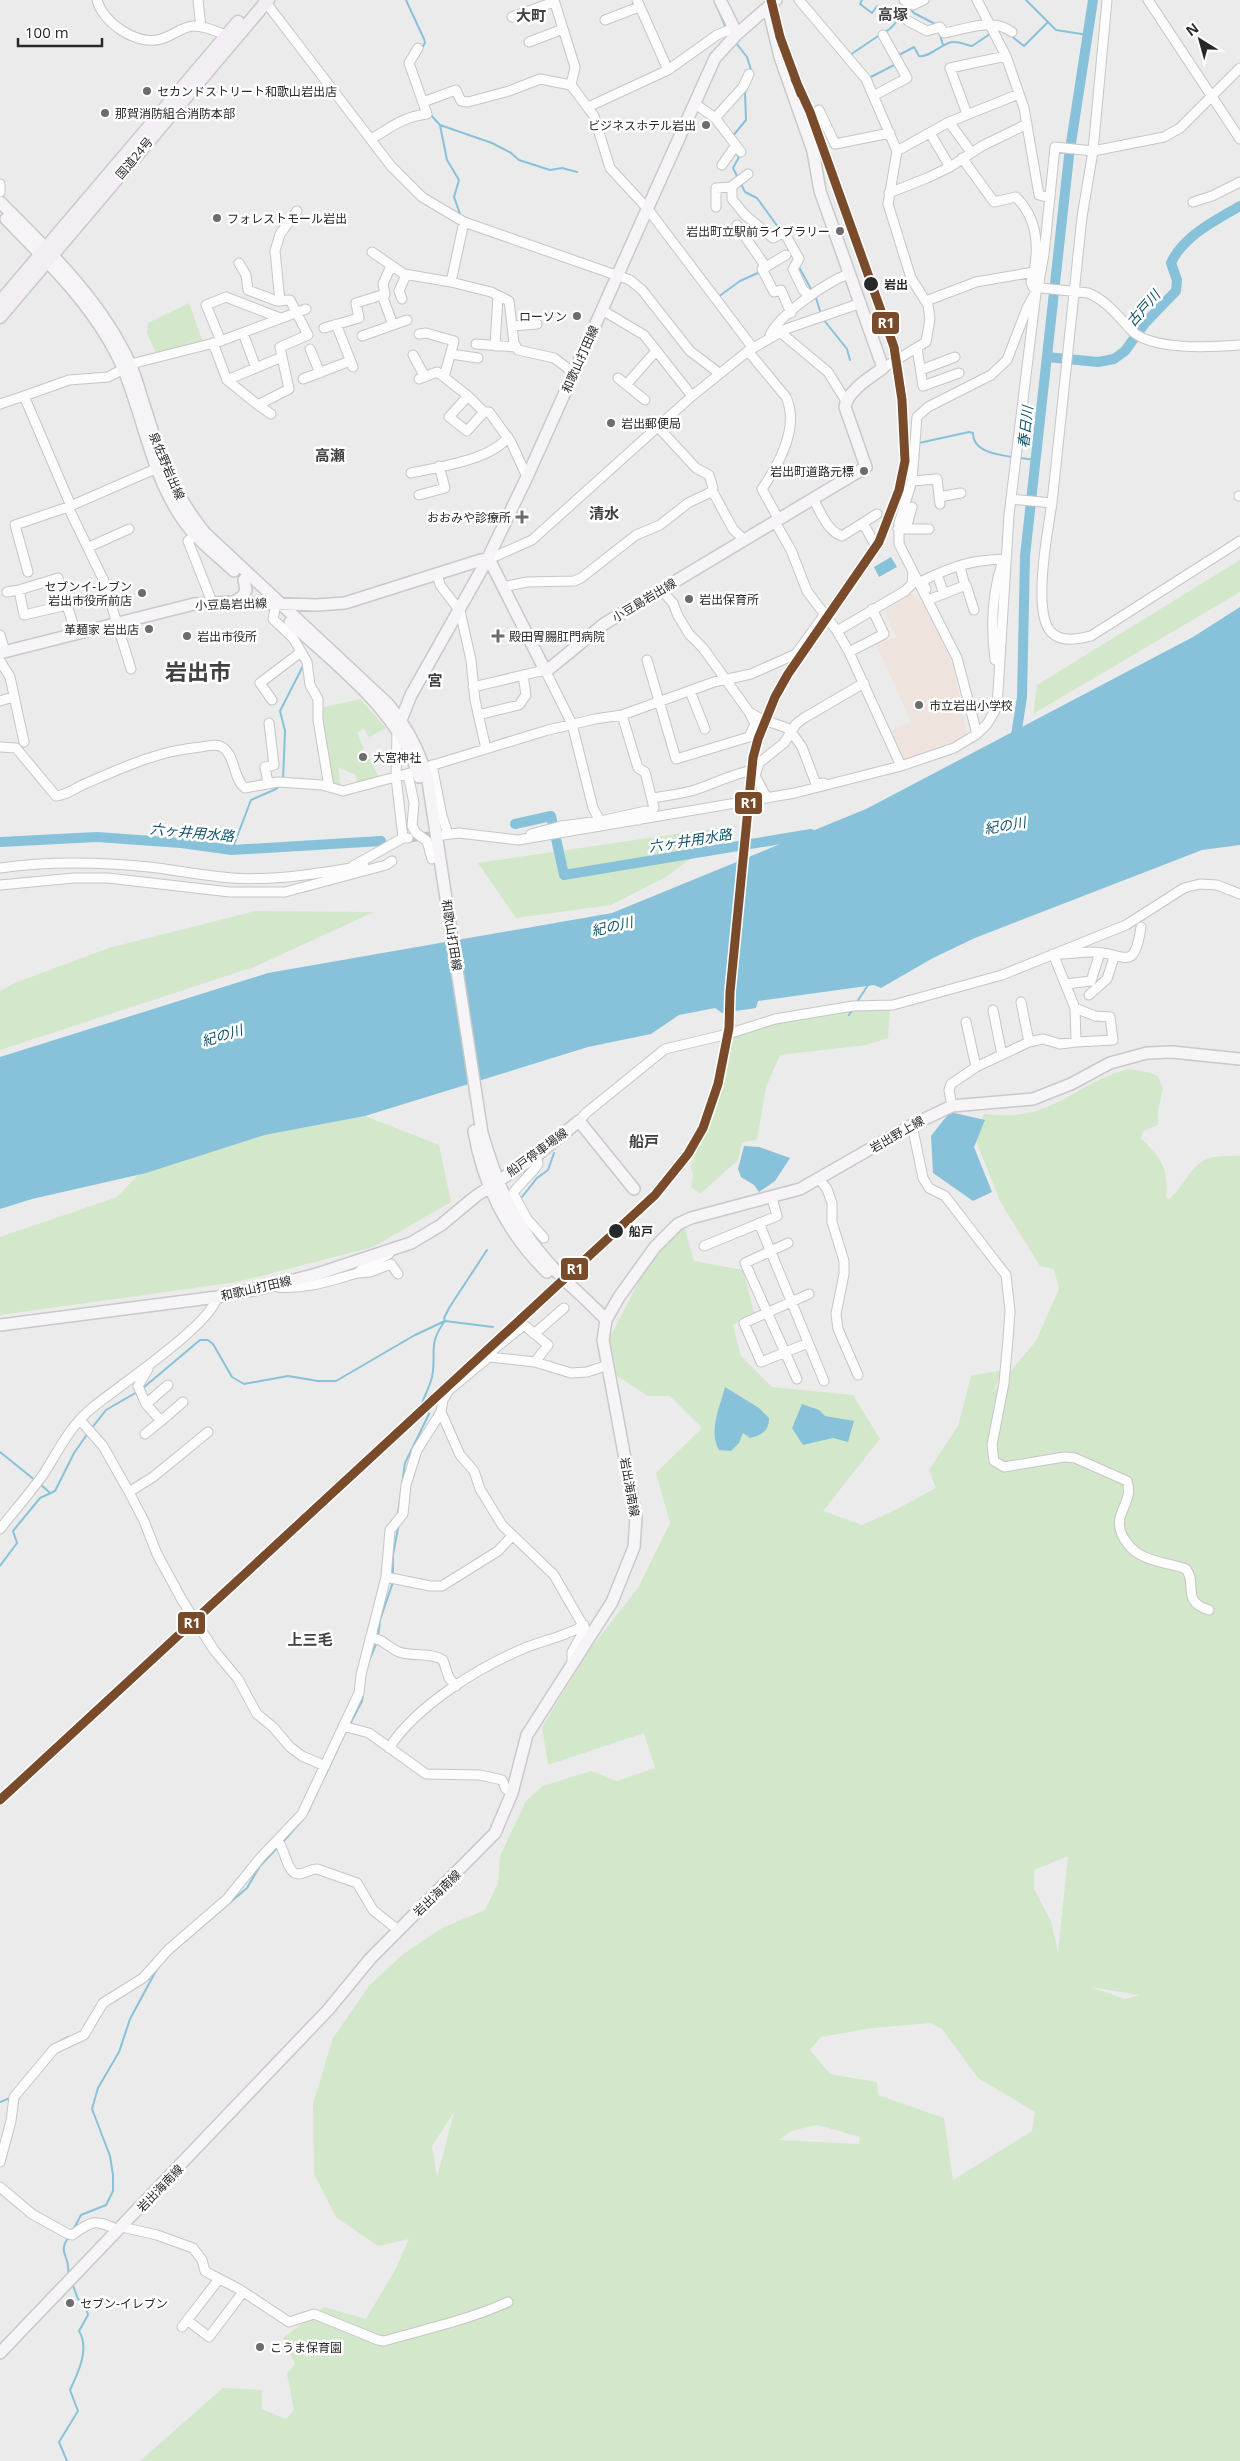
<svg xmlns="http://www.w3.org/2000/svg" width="1240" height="2461" font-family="'Open Sans','Noto Sans JP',sans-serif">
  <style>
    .education { fill: #efe3dd }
    .green { fill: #d3e7ca; fill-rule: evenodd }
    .water { fill: #88c2da }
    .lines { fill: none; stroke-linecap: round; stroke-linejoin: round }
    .stream { stroke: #88c2da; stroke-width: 2 }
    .river { stroke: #88c2da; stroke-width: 10 }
    .minor-tunnel { stroke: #c4c4c5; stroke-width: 9; stroke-dasharray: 9 4.5; stroke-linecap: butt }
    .minor-casing { stroke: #c6c6c7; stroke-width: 11 }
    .major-casing { stroke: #c8c9c9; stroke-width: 14 }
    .highway-casing { stroke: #c8c9c9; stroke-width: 15 }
    .minor { stroke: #fcfcfc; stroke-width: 9 }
    .major { stroke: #f6f4f7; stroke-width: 11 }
    .highway { stroke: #f2eef4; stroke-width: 12 }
    .rail-1-casing { stroke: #fff; stroke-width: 12 }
    .rail-1 { stroke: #7a4b2a; stroke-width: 9 }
    .poi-dot { fill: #6c6c6d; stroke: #fff; stroke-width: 2 }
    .stop-dot { fill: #272829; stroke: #fff; stroke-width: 2 }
    .labels { text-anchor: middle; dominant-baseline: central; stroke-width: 5; stroke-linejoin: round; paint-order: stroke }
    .poi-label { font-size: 12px; fill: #272829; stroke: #fff; text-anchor: start }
    .street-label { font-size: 12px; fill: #272829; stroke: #fff }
    .stop-label { font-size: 12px; font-weight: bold; fill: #272829; stroke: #fff; text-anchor: start }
    .water-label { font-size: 14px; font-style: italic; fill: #10536c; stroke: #fff }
    .quarter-label { font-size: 15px; font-weight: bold; fill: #404143; stroke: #fff }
    .town-label { font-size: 22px; font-weight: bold; fill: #404143; stroke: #fff }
    .line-badge { stroke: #fff; stroke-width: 2 }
    .badge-label { font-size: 14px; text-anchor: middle; font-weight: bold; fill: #fff }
  </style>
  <rect width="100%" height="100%" fill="#ebebec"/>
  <path class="education" d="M905,594H913L924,606L952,662L967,735L937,752L907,762L901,759L889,731L911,722L876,644L896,637L882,607Z"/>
  <path class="green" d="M189,303L203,343L156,353L147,333L148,323Z
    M1240,560V592L1033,714L1037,685Z
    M360,699L386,728L369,737L364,729L357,732L364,749L357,753L361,757L370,759L379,777L357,783L356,775L338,767L341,787L327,780L320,708Z
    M738,825L664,878L611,905L516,918L478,863Z
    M255,911L374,912L254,967L0,1050V991L15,983L109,948Z
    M848,1010H890L888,1038L866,1045L780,1055L766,1087L757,1140L742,1142L738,1160L700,1194L691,1187L693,1175L691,1165L720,1093L733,1036L775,1023Z
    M1130,1069L1147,1072L1158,1076L1163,1089L1158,1111V1125L1143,1131L1141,1138C1160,1158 1169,1167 1166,1196L1169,1200C1199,1169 1189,1154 1240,1156V2461H140L223,2388L262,2390V2409L286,2419L294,2410L287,2374L295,2364L283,2338L324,2307L366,2319L395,2270L409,2239L378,2246L336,2217L314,2174L313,2104L333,2038L369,1986L402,1955L442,1928L485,1910L498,1883L500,1856L526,1801L543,1786L591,1771L617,1781L655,1768L644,1733L548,1765L542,1727L590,1649L638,1588L670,1523L656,1473L702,1428L670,1396H648L617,1376L609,1339L651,1258L664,1241L684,1226L694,1261L743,1270L754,1312L733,1325L741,1356L772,1387L853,1395L880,1439L823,1511L862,1525L895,1510L936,1488L929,1470L958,1426L971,1376L1003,1370L993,1392L1036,1341L1059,1289L1054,1269L1040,1266L1001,1203L974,1136L984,1114C1003,1116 1024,1116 1042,1109C1073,1098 1097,1075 1130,1069ZM1068,1856L1058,1952L1051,1921L1034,1889V1870ZM1091,1987L1139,1995H1140L1125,1999ZM930,2023L942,2029L978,2078L1035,2112L1032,2131L953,2180L944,2118L878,2095L877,2082L830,2074L810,2050L821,2037L873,2028ZM454,2112V2113L437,2177L432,2146ZM818,2125L860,2137L859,2144L778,2140L794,2130Z
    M365,1116L439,1145L451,1202L373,1247L237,1282L0,1315V1237L117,1197L139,1174L265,1135Z"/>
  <path class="water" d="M891,557L897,567L879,577L874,567Z
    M1240,607V845L1202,850L975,938L933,958L881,988L874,985L758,1001L756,1008L722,1013L715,1008L679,1015L651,1034L588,1047L365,1116L265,1135L146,1173L32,1199L0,1209V1057L268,973L612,913L866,809L1193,637Z
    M950,1112L985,1120L974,1147L992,1192L973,1201L933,1173L931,1136Z
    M744,1146L759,1147L790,1158L775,1181L759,1192L754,1185L741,1177L738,1169Z
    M725,1387L759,1408L769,1418C769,1431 762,1435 750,1438L743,1433L739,1443L731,1451L719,1450C708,1431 720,1407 725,1387Z
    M802,1404L819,1410L825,1416L854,1421L848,1442L833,1438L803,1445L792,1428Z"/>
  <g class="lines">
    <path class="stream" d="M406,0L424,39L425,43L422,48
      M862,0L860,4L872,13L877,6L896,22
      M1026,0L1056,30L1088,35
      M718,9L726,28
      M885,32C896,27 900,14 909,7L914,13L937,25
      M940,35L943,45
      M1010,35L1024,46L1048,22
      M736,43L747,57L752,73
      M850,55L881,34
      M899,55L914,47L919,56C929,58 941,44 952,42C959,41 966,45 972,46L990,34
      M869,78L896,64
      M430,114L440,125L492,143L511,153L519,160L550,170L562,168L577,172
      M440,125L447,160L459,180L454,197L460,214
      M732,137L746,120L745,93L749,84
      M734,151L739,157L733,168L738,178
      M741,184L745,192L757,198L781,231
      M799,267L812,291
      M815,295L821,314
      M718,297L740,281L760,272
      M823,319L847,349L850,360
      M919,443L969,432L973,433C973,452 998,455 1013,457
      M1020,458L1036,460
      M283,780L285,731L280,711L303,666
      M232,850L251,800L276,789L279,786
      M857,1002L868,985
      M849,1015L852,1010
      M522,1197L537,1178L548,1170L554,1153
      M143,1388L200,1340H208L213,1344L232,1377L244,1384L288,1376L318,1381H336L415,1335L445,1321L493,1327
      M91,1429L106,1410L137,1392
      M0,1452L36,1481
      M40,1484L49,1492
      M398,1514L405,1463L429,1414L422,1403C425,1395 430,1386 432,1377C437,1352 427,1345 445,1321L444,1318L449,1308L487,1250
      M0,1566L17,1543L13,1531L40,1498L55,1491L74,1453L88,1433
      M393,1575V1555L399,1523
      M378,1638L380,1620L393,1582
      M368,1663L377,1642
      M350,1724L362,1701L363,1695
      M324,1778L346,1731
      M308,1812L318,1790
      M282,1843L304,1818
      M169,1955L247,1888L260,1866L279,1846
      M117,1999L149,1979
      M57,2043L68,2037
      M0,2102L10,2098
      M73,2230L81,2215L106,2205L113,2191V2175L110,2156L92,2109L98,2088L119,2052L130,2019L158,1967
      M68,2238C57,2254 71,2256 68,2274
      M67,2461L59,2442L78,2411L70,2390C78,2373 90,2349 79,2331L88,2315L86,2308L78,2299L72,2283"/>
    <path class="river" d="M1047,357L1098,362L1114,359L1125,351L1145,323L1176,291L1177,280L1171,263C1183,236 1216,220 1240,206
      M1015,742L1022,697L1025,556L1069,156L1093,0
      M515,824L551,816L564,875L811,834
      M0,842L97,837L181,843L232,850L381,841"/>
    <path class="minor-tunnel" d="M408,838L443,835"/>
    <g class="minor-casing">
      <path id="minor" d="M97,0C103,23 137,46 161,39C172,36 182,27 193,26C203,26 218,31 226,36
        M198,0L201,27
        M264,0L391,166L422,197L464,222L630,280L642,290L690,351L719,373
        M554,0L575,67L571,85
        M637,0L668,70
        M799,0L866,79L897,151L888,204L911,278L928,305L930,319L926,342L883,368
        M904,0L913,5L924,0
        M977,0L1006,56L1024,108L1039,195L1050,198
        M1107,0L1093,151L1082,217L1052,503C1048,529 1032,612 1051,632C1062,643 1078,639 1091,636L1240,541
        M1148,0L1240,139
        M512,17L554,2
        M605,20L639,7
        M908,21L927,31L940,27L944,33C967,29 992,17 1012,32
        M529,42L563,29
        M875,95L907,78L883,35
        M423,102L456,90L461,101L468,102L509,91L540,79L571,85L594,116L610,168L647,208L753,348
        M694,103L715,118L741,152
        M588,107L668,70L717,35L734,28
        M819,110L835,144L890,133
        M967,114L950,68L1006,56
        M715,118L743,87L749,74
        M949,122L971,152
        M930,133L950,167
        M371,139C392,127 402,117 427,114L409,63L418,48
        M897,151L949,122L1019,94
        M962,158L994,202L1016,197C1037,218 1039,244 1034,272
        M722,165L736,145
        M748,174L732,186V199L745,215L773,238L784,232L799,259L793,269L803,290L810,296
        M0,184V192
        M889,193L927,178L950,167L982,146L1027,124
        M1193,202L1212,196L1240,182
        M716,207V188L732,187
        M737,225L766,267
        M372,252L404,274L451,282L491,292L509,301L514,343L518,350L554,358L574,373
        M762,269L774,292L781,290L791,313
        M762,269L786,255
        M451,282L464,222
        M382,295L393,325
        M402,299L399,291L406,275
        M280,301L275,251L280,234L297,211
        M926,301L976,282L1034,272L1031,282L1033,287L1088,293C1106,300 1118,316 1131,330C1151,351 1212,347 1240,345
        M602,310L644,335L692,396
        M336,324L353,367
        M512,326L537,324
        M324,328L359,318L356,303L385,294L383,284L391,266
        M780,332L828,372L846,401
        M243,333L256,368
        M419,334L426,333L454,341L444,377L468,396L484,412H489L511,442L527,477
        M770,335C779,315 828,281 849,274
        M362,336L407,320
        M221,341L206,305L226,297L280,318
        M213,343L227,380L282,357L280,347L308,335L290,300L277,301L248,290L246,275L239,263
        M476,344L516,347
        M495,346L498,296
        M917,348L923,386L959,373
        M310,349L320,373
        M748,351L786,397C800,427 779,464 762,489L779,520
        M451,354L478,358
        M413,355L425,377
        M921,370L955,357
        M618,378L645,400
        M303,379L350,361
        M419,379L437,372L444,377
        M227,380L258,405
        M626,385L656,351
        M468,396L449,417L467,431L484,412
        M0,404L24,396
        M271,414L258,405L289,389L282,357
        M658,427L696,468L709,475L713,488L711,492L714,494L733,529L744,540
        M411,473C438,467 491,460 508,437
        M912,481L937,479L940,504
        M419,495L445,488L439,466
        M1239,496H1240
        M939,497L961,493
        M813,499C821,512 827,531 842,536L877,514
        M1011,499L1052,503
        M71,506L24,396L69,380L108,377L135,363L218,342L306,309
        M775,522L791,550L807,591L837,631L849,652L901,766
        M863,523L873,541
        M898,529H929
        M906,529L912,507
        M195,535L188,541L212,602
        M89,547L129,529
        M487,560L532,540L692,396L748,351L786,329L861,303
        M960,567L965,586
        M28,572L15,525L68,507
        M437,573L440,585L460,611L471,660L475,700L486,749
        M939,580L944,594
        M503,587L527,582L574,581L581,578L636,535L660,525L688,503L711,492
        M926,589L922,581C953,566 971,560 1005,559
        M19,590L58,578L76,633
        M661,590L673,603L678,616L689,634L703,648L749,712L761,719L787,728L792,733L802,747L816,784L824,783
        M7,592L19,590L24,615L67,605
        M928,600L966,585L974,610
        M275,609L273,619L293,638L307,662L310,685L318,699V720L329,787
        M837,631L905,591L912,584L913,573
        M0,635L5,651
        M849,652L884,634L872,609
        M647,660L676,759L749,737L755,724L749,712
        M995,660C991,628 991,596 1002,564
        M0,661L10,677L24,742
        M131,669L104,581L68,507L162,466
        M473,687L545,670L572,724L593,808L600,821L561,826L531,834
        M690,691L705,729
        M272,700L260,683L301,652
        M0,701L13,697
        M478,715L519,705L526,695L523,675
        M622,715L638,768L645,772L654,808L639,820
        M397,731L396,777L403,838
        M977,734L957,658L899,544V523L912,481L917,417L928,407L991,375L1007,360L1027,308L1038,288L1044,254L1055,147L1093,151L1164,137L1180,128L1240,68
        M0,747L16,748L56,796C68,795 76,787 87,783C126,766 158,751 201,747C206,746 214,744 220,746C236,753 232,778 245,788L278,782L322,785L343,791L410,773
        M432,765L442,816L448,834
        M430,766L548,730L595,719L622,715L714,682L751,674L796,654L825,614
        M408,774L414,803L412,826L416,833L427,841L432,859
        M268,783L265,767L274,765L269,723
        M652,798C665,796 679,794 691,791C707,787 743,769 755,771
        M767,798L755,776L759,763L784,743L796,724L804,718L864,683
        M600,821L646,811
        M443,835L459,833L518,840L795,793L901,766L954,748L977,734L987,724L997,707L1009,515L1036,293
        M353,866L403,838H408
        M0,868C48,861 101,862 149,867C176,870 204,876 232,878C276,881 321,873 364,866
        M0,885L74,878H108L230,892H285L386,865L392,861
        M1065,984L1091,981L1100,953
        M1089,995L1107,979L1114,957
        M1021,1002L1029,1042
        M1075,1008L1095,1016L1110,1017L1113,1040L1076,1042
        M993,1010L1002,1055
        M966,1022L976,1067
        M952,1106L949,1090L951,1084L976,1067L1029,1042L1043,1039L1060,1044L1076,1042L1075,1008L1053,954C1067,955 1079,952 1093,952C1124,952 1134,975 1141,927
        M579,1121L586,1113L665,1049L728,1034L775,1019L853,1006L893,1005L1002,975L1126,925L1184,888L1200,884L1217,885L1240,894
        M912,1125L923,1178L929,1188L945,1196L1006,1275L1010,1311L1008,1339L1004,1383L992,1445L994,1461L1004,1467L1064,1457L1075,1458L1127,1481C1132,1496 1124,1503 1120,1518C1118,1528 1121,1535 1127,1543C1142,1563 1165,1561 1186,1569C1198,1584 1180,1601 1209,1610
        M536,1156L538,1164C533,1173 520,1183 513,1193L527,1219L544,1238
        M819,1179L827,1189L832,1203V1222L844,1261V1274L836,1314L838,1329L858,1375
        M759,1223L824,1381
        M788,1243L745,1263L797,1379
        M704,1246L777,1216L772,1198
        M389,1254L364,1267L358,1273L370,1272L391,1264L398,1274
        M276,1285L278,1287C305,1290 332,1280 358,1273
        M534,1334L564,1308
        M808,1343L761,1362L744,1323L809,1294
        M535,1362L548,1345L524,1325L493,1350L489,1357L535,1362L571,1373L587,1372L608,1365
        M148,1369L138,1386L146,1404L168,1385
        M146,1404L161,1421L183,1402
        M441,1412L460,1455L474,1471L480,1489L502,1525L554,1575L585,1629L572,1652V1663
        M80,1420L103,1446L129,1492L144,1521L157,1554L182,1600L214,1650L238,1679L257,1714L273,1727L290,1747L302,1756L325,1766
        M145,1434L161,1421
        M129,1492L153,1477L208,1432
        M0,1529C15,1510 31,1492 45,1472C59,1449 71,1425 92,1408C117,1387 211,1325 217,1297
        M386,1577L430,1586H442L498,1551L512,1536
        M370,1638C383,1638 388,1648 399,1652C413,1657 431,1652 443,1660L449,1678L456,1686
        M343,1726L369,1733L426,1774L480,1775L502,1780L506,1789L512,1793
        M389,1748C417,1705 479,1667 527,1647C545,1640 567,1636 584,1625
        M278,1841C285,1849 287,1874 298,1874C305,1874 310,1869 317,1869L357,1883L373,1910L398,1930
        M0,2162L11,2121L14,2097L54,2049L84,2035L103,2003L143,1978L168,1950L227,1899L261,1857L302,1814L359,1693L361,1675L386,1577L390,1530L403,1514L406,1485L417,1450L441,1412L443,1400L449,1390L489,1357
        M0,2187L32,2214L68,2234L72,2235C93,2220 95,2219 118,2230
        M122,2227L157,2235L193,2248L202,2260L205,2271L212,2275L239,2289L289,2322L314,2314L378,2340L384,2341C426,2329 468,2320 508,2302
        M187,2320L209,2337L243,2292
        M182,2327L219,2279"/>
    </g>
    <g class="major-casing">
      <path id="major" d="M720,0L737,34
        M0,202C49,251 101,300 130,364C137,379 141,398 147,414C161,460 174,495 205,533L388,704C408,728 420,751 428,781L482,1133C498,1188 516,1230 557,1272C573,1289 591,1303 606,1320
        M6,219C50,264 98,310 123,368C144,418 151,474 183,520C196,539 217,555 234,571
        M234,602L243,596L246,590L244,580
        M290,622C337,666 401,712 419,777
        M0,653L194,604L234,602L316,605L345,603L481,560H487L492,565L545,670L549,669L604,624L866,467L845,407C847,391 871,377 883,368L820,191L813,151L780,57L768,7
        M399,725L411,695L487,560L527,477L715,58L737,34L776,0
        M474,1131C483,1185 508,1234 547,1272
        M0,1325L217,1297L258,1289L317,1274L411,1243L441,1225L476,1196L536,1156L579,1121L634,1189
        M0,2353L328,2010L370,1959L495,1833L512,1793L527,1735L612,1602L634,1547L636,1518L603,1340L606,1320L619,1297L655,1247L678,1224L691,1218L800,1189L912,1125L952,1106L1033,1099L1071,1084L1110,1063L1147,1053L1172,1052L1240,1059"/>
    </g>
    <g class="highway-casing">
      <path id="highway" d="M0,302L238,22
        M0,317L268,0"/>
    </g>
    <use href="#minor" class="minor"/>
    <use href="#major" class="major"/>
    <use href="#highway" class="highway"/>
    <g class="rail-1-casing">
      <path id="rail-1" d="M771,0L780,37L801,94
        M0,1800L655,1195L688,1154L703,1128L718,1084L729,1028L730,992L753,758L758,739L775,697L788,674L879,542L899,490L905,461L902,400L894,347L810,112L795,79"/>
    </g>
    <use href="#rail-1" class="rail-1"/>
  </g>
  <g class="poi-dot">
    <circle cx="147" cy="91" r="5"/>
    <circle cx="105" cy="113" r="5"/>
    <circle cx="706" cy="125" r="5"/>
    <circle cx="217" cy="218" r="5"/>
    <circle cx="840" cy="231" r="5"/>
    <circle cx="577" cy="316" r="5"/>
    <circle cx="611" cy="423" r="5"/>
    <circle cx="864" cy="471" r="5"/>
    <path d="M519.5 509.5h5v5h5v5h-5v5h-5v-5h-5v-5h5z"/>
    <circle cx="142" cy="593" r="5"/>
    <circle cx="689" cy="599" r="5"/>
    <circle cx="149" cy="629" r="5"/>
    <circle cx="187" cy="636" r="5"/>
    <path d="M495.5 628.5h5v5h5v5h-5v5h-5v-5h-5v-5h5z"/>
    <circle cx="919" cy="705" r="5"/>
    <circle cx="363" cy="757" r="5"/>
    <circle cx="70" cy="2303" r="5"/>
    <circle cx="260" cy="2347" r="5"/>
  </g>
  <g class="stop-dot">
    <circle cx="871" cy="284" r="8"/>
    <circle cx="616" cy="1231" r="8"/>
  </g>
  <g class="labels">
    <g class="poi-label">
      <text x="157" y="91">セカンドストリート和歌山岩出店</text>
      <text x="115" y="113">那賀消防組合消防本部</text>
      <text x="696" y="125" text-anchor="end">ビジネスホテル岩出</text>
      <text x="227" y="218">フォレストモール岩出</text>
      <text x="830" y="231" text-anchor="end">岩出町立駅前ライブラリー</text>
      <text x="567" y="316" text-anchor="end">ローソン</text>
      <text x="621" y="423">岩出郵便局</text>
      <text x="854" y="471" text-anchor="end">岩出町道路元標</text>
      <text x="511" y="517" text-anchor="end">おおみや診療所</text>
      <text x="132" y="586" text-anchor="end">セブンイ-レブン<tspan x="132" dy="14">岩出市役所前店</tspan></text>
      <text x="699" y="599">岩出保育所</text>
      <text x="139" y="629" text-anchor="end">革麺家 岩出店</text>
      <text x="197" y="636">岩出市役所</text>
      <text x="509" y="636">殿田胃腸肛門病院</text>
      <text x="929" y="705">市立岩出小学校</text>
      <text x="373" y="757">大宮神社</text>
      <text x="80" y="2303">セブン-イレブン</text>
      <text x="270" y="2347">こうま保育園</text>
    </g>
    <g class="street-label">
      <text transform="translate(134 158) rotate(-50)">国道24号</text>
      <text transform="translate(580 359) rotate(-66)">和歌山打田線</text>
      <text transform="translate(167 466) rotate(67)">泉佐野岩出線</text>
      <text transform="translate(644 600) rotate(-31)">小豆島岩出線</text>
      <text transform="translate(231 604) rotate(-2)">小豆島岩出線</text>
      <text transform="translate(452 935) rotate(81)">和歌山打田線</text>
      <text transform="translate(897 1134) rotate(-30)">岩出野上線</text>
      <text transform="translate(537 1152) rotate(-36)">船戸停車場線</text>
      <text transform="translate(256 1288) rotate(-13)">和歌山打田線</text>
      <text transform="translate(630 1487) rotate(80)">岩出海南線</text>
      <text transform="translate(437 1893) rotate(-44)">岩出海南線</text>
      <text transform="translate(160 2188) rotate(-46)">岩出海南線</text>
    </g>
    <g class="stop-label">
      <text x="884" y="284">岩出</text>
      <text x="629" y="1231">船戸</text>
    </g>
    <g class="water-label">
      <text transform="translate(1143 308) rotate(-49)">古戸川</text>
      <text transform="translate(1025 427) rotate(-84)">春日川</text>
      <text transform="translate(1005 825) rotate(-10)">紀の川</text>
      <text transform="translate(192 832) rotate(5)">六ヶ井用水路</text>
      <text transform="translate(690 840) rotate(-9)">六ヶ井用水路</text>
      <text transform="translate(612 926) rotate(-13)">紀の川</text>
      <text transform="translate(222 1035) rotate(-17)">紀の川</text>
    </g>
    <g class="quarter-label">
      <text x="893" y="14">高塚</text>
      <text x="531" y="15">大町</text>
      <text x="330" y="455">高瀬</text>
      <text x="604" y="513">清水</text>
      <text x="435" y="680">宮</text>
      <text x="644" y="1141">船戸</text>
      <text x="310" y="1639">上三毛</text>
    </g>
    <g class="town-label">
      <text x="198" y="671">岩出市</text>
    </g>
  </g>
  <g class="line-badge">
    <rect x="871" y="311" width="29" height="24" rx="5" fill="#7a4b2a"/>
    <rect x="734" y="791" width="29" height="24" rx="5" fill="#7a4b2a"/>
    <rect x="560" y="1257" width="29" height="24" rx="5" fill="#7a4b2a"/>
    <rect x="177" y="1611" width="29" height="24" rx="5" fill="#7a4b2a"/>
  </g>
  <g class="badge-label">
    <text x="886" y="328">R1</text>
    <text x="749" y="808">R1</text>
    <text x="575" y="1274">R1</text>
    <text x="192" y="1628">R1</text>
  </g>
  <g transform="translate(1200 40) rotate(323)" stroke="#ffffff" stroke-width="4" paint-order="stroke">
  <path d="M0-4L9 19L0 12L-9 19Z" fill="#272829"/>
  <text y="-8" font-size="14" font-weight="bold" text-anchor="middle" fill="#272829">N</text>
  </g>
  <path d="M18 38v8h84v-8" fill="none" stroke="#272829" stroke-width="2.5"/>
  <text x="25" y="38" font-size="15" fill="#272829" stroke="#ffffff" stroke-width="4" paint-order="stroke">100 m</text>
</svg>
